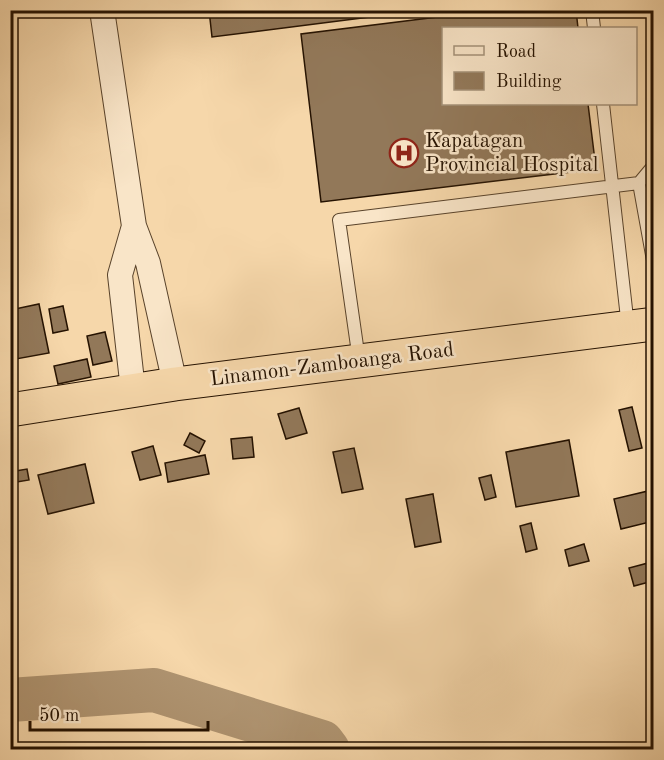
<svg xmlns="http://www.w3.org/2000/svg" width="664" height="760" font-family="'Old Standard TT',serif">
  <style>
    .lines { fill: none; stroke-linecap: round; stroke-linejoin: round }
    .river { stroke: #af9471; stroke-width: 44 }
    .building { fill: #927859; stroke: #251201; stroke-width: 1.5 }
    .service-casing { stroke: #59432b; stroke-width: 14 }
    .minor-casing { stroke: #59432b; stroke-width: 26 }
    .trunk-casing { stroke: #251201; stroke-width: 35 }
    .service { stroke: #f9e5c8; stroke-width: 12 }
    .minor { stroke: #f9e5c8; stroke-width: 24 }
    .trunk { stroke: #f6d7aa; stroke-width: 33 }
    .labels { text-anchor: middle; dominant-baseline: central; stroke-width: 5; stroke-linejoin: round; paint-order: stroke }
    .poi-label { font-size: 21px; fill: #251201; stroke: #f9e5c8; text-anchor: start }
    .street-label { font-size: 21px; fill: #251201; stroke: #f9e5c8 }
  </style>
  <rect width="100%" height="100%" fill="#f6d7aa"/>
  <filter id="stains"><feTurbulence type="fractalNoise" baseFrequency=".00333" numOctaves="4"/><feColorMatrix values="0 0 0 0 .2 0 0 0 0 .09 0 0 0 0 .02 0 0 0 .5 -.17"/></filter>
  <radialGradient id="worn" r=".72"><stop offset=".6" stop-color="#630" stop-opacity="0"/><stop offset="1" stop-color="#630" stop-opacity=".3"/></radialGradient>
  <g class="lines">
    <path class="river" d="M10,700L154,690L322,742L328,750"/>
  </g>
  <path class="building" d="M209,10H425L212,37Z
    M494,10H576L578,28H444V104H588L596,169L321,202L301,34Z
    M39,304L49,353L16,359L10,331V310Z
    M63,306L68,330L53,333L49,309Z
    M105,332L112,361L93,365L87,336Z
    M87,359L91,377L58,384L54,366Z
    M632,407L642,448L629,451L619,410Z
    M299,408L307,433L286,439L278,414Z
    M190,433L205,441L199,453L184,445Z
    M252,437L254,457L233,459L231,439Z
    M569,440L579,496L516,507L506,452Z
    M153,446L161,475L140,480L132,452Z
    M354,448L363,489L342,493L333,452Z
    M205,455L209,474L168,482L165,463Z
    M85,464L94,503L48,514L38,475Z
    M27,469L29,480L10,483V472Z
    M491,475L496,497L485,500L479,478Z
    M648,491L654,514V521L621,529L614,499Z
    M433,494L441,542L415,547L406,499Z
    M531,523L537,549L526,552L520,526Z
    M584,544L589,561L569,566L565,550Z
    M648,563L653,581L634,586L629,568Z"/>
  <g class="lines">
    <g class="service-casing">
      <path id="service" d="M592,10L594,28
        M603,104L628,327
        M639,183L654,266
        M359,360L339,220L639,183L654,165"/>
    </g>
    <g class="minor-casing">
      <path id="minor" d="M102,10L134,226L148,263L175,384
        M133,390L120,275L134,226"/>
    </g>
    <g class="trunk-casing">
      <path id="trunk" d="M10,410L175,384L654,324"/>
    </g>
    <use href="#service" class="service"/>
    <use href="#minor" class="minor"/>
    <use href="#trunk" class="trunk"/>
  </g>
  <defs>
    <g id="hospital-ring" transform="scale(1.5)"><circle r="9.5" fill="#f9e5c8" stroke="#8f2418" stroke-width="1.5"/><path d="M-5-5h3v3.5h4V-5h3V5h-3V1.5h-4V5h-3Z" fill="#8f2418"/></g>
  </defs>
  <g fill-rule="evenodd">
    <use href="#hospital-ring" x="404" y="153"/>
  </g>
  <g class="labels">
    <g class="poi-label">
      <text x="425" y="141">Kapatagan<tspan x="425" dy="24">Provincial Hospital</tspan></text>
    </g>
    <g class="street-label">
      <text transform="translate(332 365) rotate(-7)">Linamon-Zamboanga Road</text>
    </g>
  </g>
  <rect width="664" height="760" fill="none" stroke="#f6d7aa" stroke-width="36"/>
  <rect x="12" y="12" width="640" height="736" fill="none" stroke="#251201" stroke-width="3"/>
  <rect x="18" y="18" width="628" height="724" fill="none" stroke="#251201" stroke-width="1.5"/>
  <rect x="442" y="27" width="195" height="78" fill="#f9e5c8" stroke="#a49178" stroke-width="1.5"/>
  <rect x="454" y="46" width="30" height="9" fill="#f9e5c8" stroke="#a49178" stroke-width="1.5"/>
  <text x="496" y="57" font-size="18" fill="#251201">Road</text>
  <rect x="454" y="72" width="30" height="18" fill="#927859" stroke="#a49178" stroke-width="1.5"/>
  <text x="496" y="87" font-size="18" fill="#251201">Building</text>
  <path d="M30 721v9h178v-9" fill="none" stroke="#251201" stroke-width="3"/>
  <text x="39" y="721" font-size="18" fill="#251201" stroke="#f9e5c8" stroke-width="4.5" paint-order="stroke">50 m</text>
  <rect width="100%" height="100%" filter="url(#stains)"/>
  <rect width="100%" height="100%" fill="url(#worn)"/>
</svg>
